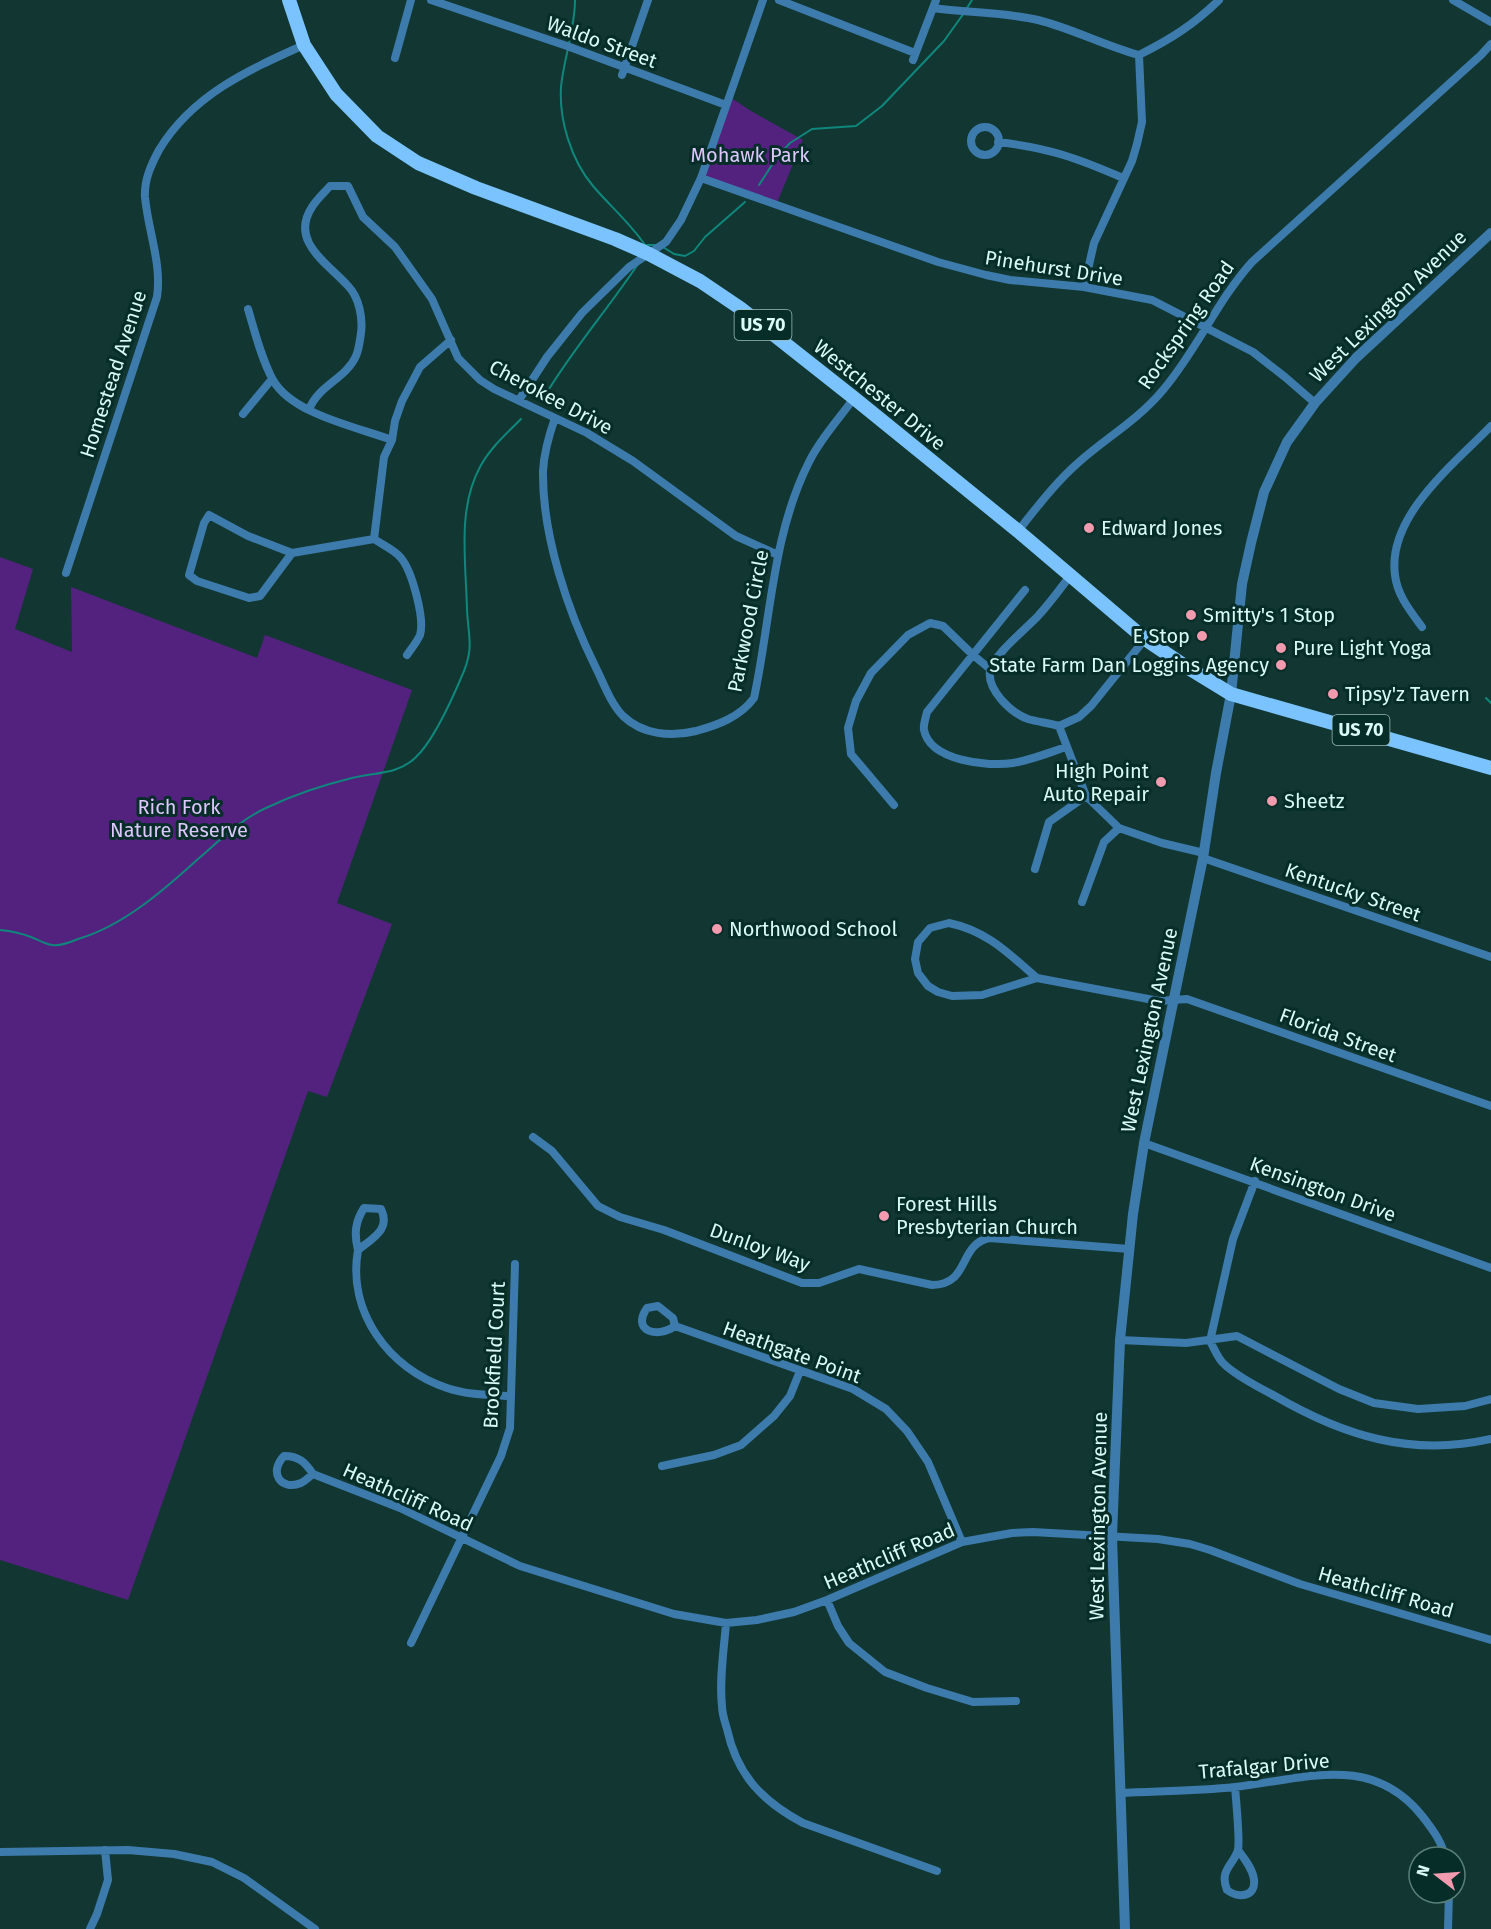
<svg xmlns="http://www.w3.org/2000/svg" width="1491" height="1929" font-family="'Fira Sans',sans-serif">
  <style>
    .green { fill: #53227e }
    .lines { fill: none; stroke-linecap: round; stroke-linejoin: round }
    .stream { stroke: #0f877c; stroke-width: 2 }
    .minor { stroke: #3d7bac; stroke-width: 8 }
    .tertiary { stroke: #3d7bac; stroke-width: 10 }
    .primary { stroke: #7ac3ff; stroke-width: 14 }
    .poi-dot { fill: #f29aae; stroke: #062d28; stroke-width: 2 }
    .labels { text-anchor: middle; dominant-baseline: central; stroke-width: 6; stroke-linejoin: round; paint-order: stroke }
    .shield { fill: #062d28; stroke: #9abcb8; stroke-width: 1.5 }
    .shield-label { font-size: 18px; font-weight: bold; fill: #d9faf5 }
    .street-label { font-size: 20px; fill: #d9faf5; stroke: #062d28 }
    .park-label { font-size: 20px; fill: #dec7fc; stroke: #062d28 }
    .poi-label { font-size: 20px; fill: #d9faf5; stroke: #062d28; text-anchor: start }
  </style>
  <rect width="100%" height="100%" fill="#123732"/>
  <path class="green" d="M730,97L751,111L803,140L776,205L701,178Z
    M0,557L33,569L15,629L72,652L71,587L257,658L265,635L412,690L337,903L392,924L327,1097L308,1091L128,1600L0,1560Z"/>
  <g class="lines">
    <path class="stream" d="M575,0C575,29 564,57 561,87C559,120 571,160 593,186C610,206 630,223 645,245
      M967,8L972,0
      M759,185L777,157L790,143L812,129L856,126L882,106L944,41L964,13
      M645,245H657
      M663,247L674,254L685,256L694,251L705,237L745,202
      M546,394C573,349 608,309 638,264
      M1486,698L1491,703
      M0,930C10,931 21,933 31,937C37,939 45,944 52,945C59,946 71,942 78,939C123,926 164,890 198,859C220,840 240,820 266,808C293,795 323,785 352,778C374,772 397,775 415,758C434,741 454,695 464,671C474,646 468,635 467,609C466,563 457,509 480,467C490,448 507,433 521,419"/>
    <path class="minor" d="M431,0L567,46L726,105
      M779,0L915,53
      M1453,0L1491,22
      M933,8C967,13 1004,12 1038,20C1071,28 1105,46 1139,55
      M395,58L411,0
      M913,60L936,0
      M622,75L648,0
      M971 141a14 14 0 1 1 28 0a14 14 0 1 1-28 0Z
      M998,142C1049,148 1077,158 1123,178
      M701,178L938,262L986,275L1010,280L1084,287L1152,300L1253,352L1285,377L1315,403
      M1084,287L1094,243L1132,161L1137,144L1142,122L1139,55C1171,39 1193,25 1219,0
      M248,309C255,332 261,358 273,380C292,414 357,427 392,440
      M519,400L547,357L582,313L629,267L666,242L681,220L701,178L763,0
      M309,410C317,386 346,379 356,356C359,349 360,340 361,333C363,318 359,297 348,286C329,264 289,242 312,207C317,199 324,193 330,186H348L363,217L395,247L432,299L458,358L480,380L494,389L587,433L633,461L736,536L778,555
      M243,414L272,379
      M555,418C549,435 544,453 543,471C542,535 568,612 596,668C604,684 611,704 623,716C643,735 671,737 696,731C718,725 740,717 754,698C771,619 772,535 809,462C820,439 839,419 854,398
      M1018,531C1037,507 1056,482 1079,462C1106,438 1139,419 1163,390C1197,350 1217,301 1252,262L1481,55L1491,44
      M374,539L384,457L392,440L395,421L402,401L420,367L451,340
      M292,553L260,596L249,598L197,581L189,575L204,523L209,515L248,536L292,553L374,539C383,545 395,550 401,558C412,571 425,619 420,635C417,642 411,649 407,655
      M66,573L157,297C162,263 148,231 145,197C144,180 151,165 159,150C192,95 248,70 304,45
      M1025,590L927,712C926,717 923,725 924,730C930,761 988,767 1013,763C1031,760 1048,753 1066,747
      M1422,627C1411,612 1397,595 1395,575C1387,516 1454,464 1491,426
      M1059,726L1079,717L1091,706L1145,639
      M1086,796L1119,828L1162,843L1204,853
      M894,805L851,754L848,728L856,701L871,673L908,635L930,623L943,626L973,655L990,669
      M1203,858L1491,957
      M1035,869L1049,822L1086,796L1059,726C1049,723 1038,722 1028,719C1011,713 987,690 990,671C993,655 1027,628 1038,616C1050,603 1060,589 1070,576
      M1082,902L1104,842L1119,828
      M949,923C987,931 1008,953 1037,978L982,995L952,996L938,992L928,986L918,973L915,959L918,942L930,928Z
      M1037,978L1159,1001L1187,999L1491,1106
      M533,1137L552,1151L598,1206L620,1217L664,1230L802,1283H819L859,1269L932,1285C970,1285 958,1245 989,1238L1129,1249
      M1144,1143L1491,1268
      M358,1250C354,1234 355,1222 364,1208L381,1209C391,1229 373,1238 358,1250C347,1312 389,1369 447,1388C467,1395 490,1395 511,1396
      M675,1326L673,1318L658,1306L647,1308C631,1331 657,1339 675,1326L853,1389L886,1409L907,1431L928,1462L962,1542
      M1120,1340L1186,1343L1237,1336L1339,1389L1374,1403L1418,1409L1465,1406L1491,1399
      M1210,1341C1214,1348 1218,1359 1224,1364C1236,1376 1260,1388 1275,1396C1344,1436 1411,1457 1491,1439
      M1210,1341L1233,1239L1255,1181
      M662,1466L714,1455L741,1445L774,1416L790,1396L800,1371
      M313,1474C309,1477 305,1481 301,1483C281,1491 268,1473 284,1456C299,1456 305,1462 313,1474L400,1508L520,1566L674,1614L726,1623L757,1620L794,1612L827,1600L962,1542L1012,1533L1033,1532L1158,1539L1190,1544L1210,1550L1300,1584L1491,1640
      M827,1600L838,1626L849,1643L885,1672L927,1688L973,1702L1016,1701
      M726,1623C724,1650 719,1679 722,1706C722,1714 725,1722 727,1729C737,1775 762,1801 803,1823L937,1871
      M411,1643L501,1456L510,1428L515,1264
      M1235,1787C1236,1799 1240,1841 1238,1850C1233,1866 1219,1870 1227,1890C1237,1898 1256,1898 1254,1880C1253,1869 1244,1858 1238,1850
      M1120,1793C1159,1791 1197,1791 1235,1787C1305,1779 1372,1752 1423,1817C1433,1830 1442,1842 1445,1857
      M0,1852L128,1850L174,1854L212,1862L244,1878L315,1929
      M90,1929L97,1914L108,1880L105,1850
      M1448,1929L1449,1893"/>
    <path class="tertiary" d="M1125,1929L1112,1536L1120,1340L1133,1214L1144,1143L1203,858L1216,773L1231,694L1242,584L1251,543L1264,492L1287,442L1315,403L1356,358L1491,233"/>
    <path class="primary" d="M289,0L304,45L336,94L377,136L418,163L476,188L615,239L649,254L700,281L740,308L854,398L1018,531L1145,639L1182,664L1231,694L1491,768"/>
  </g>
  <g class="poi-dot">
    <circle cx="1089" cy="528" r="6"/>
    <circle cx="1191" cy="615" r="6"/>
    <circle cx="1202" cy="636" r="6"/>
    <circle cx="1281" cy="648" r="6"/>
    <circle cx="1281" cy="665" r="6"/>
    <circle cx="1333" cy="694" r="6"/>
    <circle cx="1161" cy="782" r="6"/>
    <circle cx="1272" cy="801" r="6"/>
    <circle cx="717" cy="929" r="6"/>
    <circle cx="884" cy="1216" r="6"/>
  </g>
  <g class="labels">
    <g class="shield">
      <rect x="734.5" y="310" width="57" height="30" rx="4.5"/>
      <rect x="1332.5" y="715" width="57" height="30" rx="4.5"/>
    </g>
    <g class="shield-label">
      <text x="763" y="325">US 70</text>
      <text x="1361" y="730">US 70</text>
    </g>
    <g class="street-label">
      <text transform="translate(602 42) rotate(20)">Waldo Street</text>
      <text transform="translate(1054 268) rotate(9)">Pinehurst Drive</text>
      <text transform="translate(1388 306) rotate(-44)">West Lexington Avenue</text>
      <text transform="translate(1186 325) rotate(-55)">Rockspring Road</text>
      <text transform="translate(113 374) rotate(-72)">Homestead Avenue</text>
      <text transform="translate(880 395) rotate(39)">Westchester Drive</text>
      <text transform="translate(551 397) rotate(28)">Cherokee Drive</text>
      <text transform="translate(748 621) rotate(-79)">Parkwood Circle</text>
      <text transform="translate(1353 892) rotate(19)">Kentucky Street</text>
      <text transform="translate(1149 1030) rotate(-78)">West Lexington Avenue</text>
      <text transform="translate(1338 1035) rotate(20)">Florida Street</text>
      <text transform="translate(1323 1189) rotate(20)">Kensington Drive</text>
      <text transform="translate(760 1247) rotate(20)">Dunloy Way</text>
      <text transform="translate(792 1352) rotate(20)">Heathgate Point</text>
      <text transform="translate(494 1355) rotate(-87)">Brookfield Court</text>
      <text transform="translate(408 1497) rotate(24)">Heathcliff Road</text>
      <text transform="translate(1098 1516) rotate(-89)">West Lexington Avenue</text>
      <text transform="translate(889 1556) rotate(-23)">Heathcliff Road</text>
      <text transform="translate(1386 1592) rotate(16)">Heathcliff Road</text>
      <text transform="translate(1264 1766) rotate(-5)">Trafalgar Drive</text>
    </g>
    <g class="park-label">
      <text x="750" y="155">Mohawk Park</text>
      <text x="179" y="807">Rich Fork<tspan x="179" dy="23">Nature Reserve</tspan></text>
    </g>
    <g class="poi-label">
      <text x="1101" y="528">Edward Jones</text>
      <text x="1203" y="615">Smitty's 1 Stop</text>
      <text x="1190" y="636" text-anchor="end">E Stop</text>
      <text x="1293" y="648">Pure Light Yoga</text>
      <text x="1269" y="665" text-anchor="end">State Farm Dan Loggins Agency</text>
      <text x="1345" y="694">Tipsy'z Tavern</text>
      <text x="1149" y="771" text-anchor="end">High Point<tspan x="1149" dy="23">Auto Repair</tspan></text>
      <text x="1284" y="801">Sheetz</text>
      <text x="729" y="929">Northwood School</text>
      <text x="896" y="1204">Forest Hills<tspan x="896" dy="23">Presbyterian Church</tspan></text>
    </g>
  </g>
  <g transform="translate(1437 1875) rotate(287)"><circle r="28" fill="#062d28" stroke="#5a7f7a" stroke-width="1.5"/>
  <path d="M0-4.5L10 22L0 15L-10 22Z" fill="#f29aae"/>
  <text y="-9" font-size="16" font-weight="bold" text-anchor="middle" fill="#d9faf5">N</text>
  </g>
</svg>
